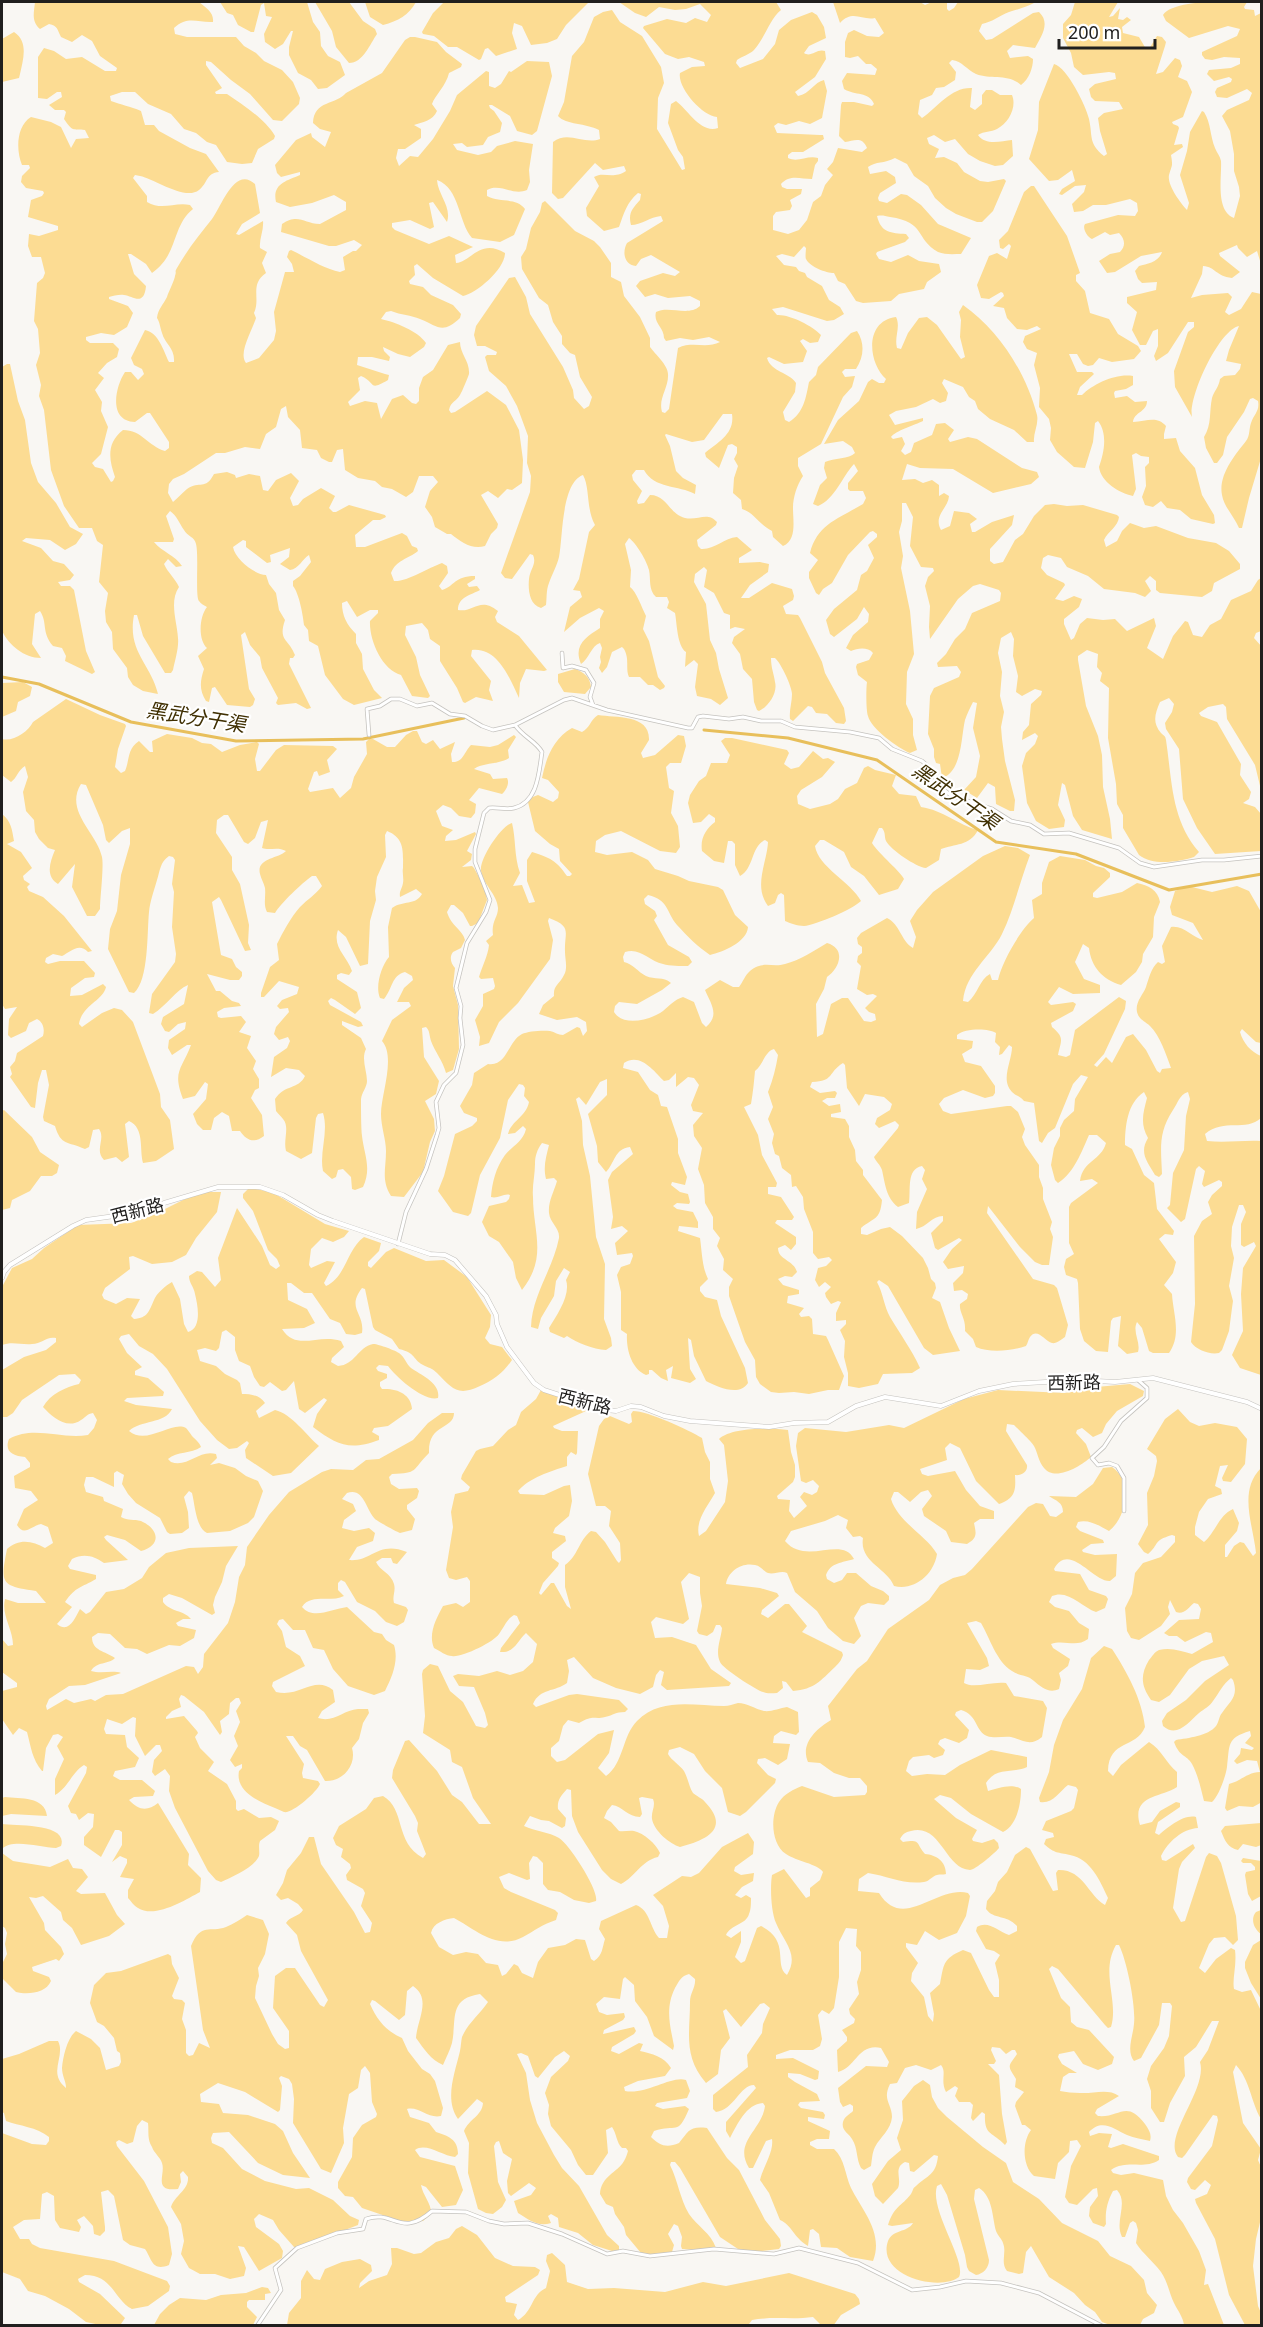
<svg xmlns="http://www.w3.org/2000/svg" width="1263" height="2327" font-family="'Noto Sans','Noto Sans SC',sans-serif">
  <style>
    .grass { fill: #fcdc93 }
    .lines { fill: none; stroke-linecap: round; stroke-linejoin: round }
    .canal { stroke: #e8bf5b; stroke-width: 3 }
    .minor-casing { stroke: #c5c3bf; stroke-width: 4.5 }
    .tertiary-casing { stroke: #c5c3bf; stroke-width: 5 }
    .minor { stroke: #fff; stroke-width: 3 }
    .tertiary { stroke: #fff; stroke-width: 4 }
    .labels { text-anchor: middle; dominant-baseline: central; stroke-width: 4.5; stroke-linejoin: round; paint-order: stroke }
    .street-label { font-size: 18px; fill: #201f1e; stroke: #fff }
    .water-label { font-size: 20px; font-style: italic; fill: #403003; stroke: #fff }
  </style>
  <rect width="100%" height="100%" fill="#f9f7f3"/>
  <path class="grass" d="M35,2H199C206,8 214,12 213,22C198,23 188,15 174,28L175,34L187,37H236L244,46L256,53L264,61L282,70L293,82L300,98L299,104L282,121L273,120L250,94L231,80L211,62L206,61V65L222,88L215,92L216,94H227C243,105 265,119 275,136L274,139L258,149L252,163L242,164L227,162L216,145L207,142L196,133L184,129L171,114L148,104L135,92H122L110,96L111,101C121,105 130,106 141,111L145,125H154L159,131L190,148L206,154L219,172C206,173 208,183 199,190C185,201 155,179 140,176L135,175L133,178L147,196V202C162,211 174,202 190,205L193,209C171,227 179,254 152,273L146,264L131,254H128L134,274L146,286C144,307 133,296 124,295C120,294 113,296 109,297V299L128,306L133,313L127,327L114,335L101,333L86,337V340L90,343H113L119,349L117,357L107,363L98,373L104,378L95,390L102,402L101,411L108,427L101,454L92,463L95,467L103,469L111,482L113,481L115,477C109,460 106,443 123,430C142,430 148,446 165,451L169,448V442L150,413H147L135,422C108,421 115,387 125,372H131L138,380L144,374L142,369L134,365L131,358L145,330C159,333 163,350 169,362H174C175,348 165,344 162,333C160,327 160,323 157,318C158,309 163,305 167,297C168,293 175,279 175,276C177,270 174,273 177,268C188,249 199,235 212,219C221,207 235,165 255,184L260,213L242,224L236,234L239,235L263,221C264,230 259,239 260,248L267,252L262,263L266,273C249,285 261,298 254,313L256,318C252,331 238,353 246,363L259,358L274,340L276,331L274,312L285,272H294L292,264L287,257L289,251L291,250C306,257 324,269 340,272L345,270L343,257L353,251H356L362,245L354,240L336,246H329L281,232L282,224C299,213 304,224 320,224L346,210V202L334,195L312,203L290,207L276,202C272,184 286,181 300,175V172L281,177L277,173L275,165L296,140L311,133L312,137L325,147L331,132L320,129L313,123C314,100 336,105 346,93L382,73L405,40L410,37H415L437,42L446,52L462,64L461,67L449,73C446,86 435,95 432,104L437,111C433,121 422,122 414,125L421,129V138L405,149H398L396,158L399,166L410,156L418,157L433,139L450,111L457,95L486,71L489,72V86L495,88L501,84L509,71L511,72L527,61L549,62L552,76L537,131L532,135L517,131L510,116L492,105H489L490,108L494,111L502,123L500,132L488,137L483,145L467,147L462,143L453,144L457,150L478,155L491,152L497,146L515,141L533,144L529,170L530,182L527,190C513,196 500,183 487,190V196C499,203 516,197 525,209L514,235L500,242L472,238C458,222 460,188 437,180C438,195 452,207 447,222L433,202L429,203L434,227L430,229L410,220L392,223V227L395,230L429,244L449,236L473,247L455,255L456,263C471,262 480,238 505,253C505,269 477,293 463,296L433,278L417,264L414,266L415,275L409,281L410,284L423,287L431,295L453,305L461,314L460,318C442,335 438,326 420,319C411,315 401,315 391,311L386,312L381,319C395,322 418,331 426,343L424,347L410,357L398,354L383,347L384,351L390,357L389,361L372,357H358L357,365L385,374L389,375L388,380C368,392 376,382 361,376L358,378L360,390L348,402L350,406L365,401L377,403L381,419L392,399L403,395L412,403L416,404L419,401V388L423,377L433,370L448,345L460,342C460,354 470,361 469,374C468,377 462,392 460,395C456,402 451,401 449,410L451,413L455,412L487,391L506,405L519,430L523,460L522,483L512,490L507,489L498,498L488,491L481,495L498,524L497,528L491,534L485,546C472,550 461,542 451,534H447L435,527L432,517L425,507L430,491L438,482L433,476H419L413,492L406,497L392,489L382,487L375,481L358,478L345,470L343,449L337,450L332,462H329L321,458L317,450L302,448L300,430L288,417L286,406L281,409L276,427L266,434L260,449L245,447L225,453H216L184,474L173,479L169,484L168,493L173,502C178,498 182,493 187,489C200,480 205,491 214,474L227,472L235,475L236,478L249,474L260,476L263,490L268,491L276,480L291,473L299,481L290,498L293,506L298,505L303,499L321,488L335,496L329,508L333,512H336L349,505L385,515L386,517L380,520H373L355,535L356,547H365L402,533L407,536L412,546L417,548L418,551C408,559 396,560 391,573L394,581C407,582 428,568 442,563L447,566L448,573L439,586L442,590C455,586 454,576 475,576V579L467,584L469,587L477,586L480,590C471,595 458,597 458,610C474,613 479,596 498,611L495,617L497,622L519,636L547,670L544,671L526,669L520,683L519,698C510,679 498,647 472,650L471,656L491,681L489,690L493,701L476,697L465,703L463,702L457,688L440,661V646L430,639L428,630L422,623L406,626L405,635L416,657L420,675L430,696L428,698L412,696L401,675C382,670 369,640 370,621L378,613V610H370L357,617L347,601L342,603C342,616 347,625 356,634V643L362,654L363,669L374,690L382,698L354,705L343,699L325,675L318,646L309,641L308,630L304,625C303,615 299,593 293,586V581L300,576L311,562L309,555C302,559 299,569 290,570L280,564L289,557L290,548L270,555L271,562L267,563L246,547V541L243,540L233,547C235,559 255,575 266,575L269,584L276,593L279,610L285,620C278,641 288,638 295,655L293,658H290L289,664L311,708L307,709L296,703L278,705L276,703L278,698L262,668L260,657L250,645L245,632L241,635L249,689L255,699L253,705L250,707L227,705L215,687L212,688L209,702L206,701C199,690 200,681 204,669L198,656L207,648C198,640 199,617 207,607C204,605 201,604 199,601C195,597 199,555 196,544C195,537 187,536 184,530C179,523 177,516 170,511L166,516L174,539L173,542H154C162,552 175,555 182,566L176,567L168,559L164,564C168,573 175,578 179,587C169,602 177,621 178,638C179,648 175,660 173,670L171,673H165L143,636L137,615H134C127,652 151,664 158,694L143,691L133,685L128,677L127,668L113,649L112,632L106,622L105,611L108,593L99,582L103,545L97,541L92,528H79L64,506L51,470L44,410L39,396L41,385L36,365L40,353L38,329L34,321L37,283L43,278L45,273L41,257H32L28,246L29,234L39,236L58,230V226L28,217L31,200L42,196L44,193L43,191L26,188L21,182L22,176L30,168L29,165H22C16,151 16,126 31,117L51,122L61,127L71,148L76,139L89,138L85,130C72,129 73,132 64,119L66,112L64,110H55L49,105L62,97L61,92H57L47,99L38,98V57L44,48L54,51L66,59L82,57L105,71H116L117,68L100,56L92,41L82,35L72,42L61,37C57,29 58,26 49,24L40,29C31,21 34,13 35,2Z
    M220,2H307L313,22L320,32L321,46L328,56L340,62L345,75L327,88L318,89L311,80L298,73L289,55V47L293,31H291L283,44L275,49L265,42L264,34L272,17L266,16L264,3L261,5L254,32H251L238,25L233,15L227,13Z
    M315,2H349L363,21L375,29L377,34C370,44 363,63 349,63L336,47L332,31Z
    M365,2H416C409,15 398,21 383,25L370,17Z
    M444,2H589L566,25L557,39L547,43L531,45L522,26L514,23L512,33L517,49L496,56L488,48L485,49L481,59L479,60L457,47H448L434,36L423,34L422,32L433,13Z
    M619,2H776L781,10C769,20 765,38 754,50C749,55 742,56 737,60L736,63L740,68L763,59L775,44L779,30L791,20L812,12L817,15L824,27L826,38L809,46L804,53C811,58 817,48 825,51L826,59L815,77L795,92L798,96C810,94 814,82 824,80L827,91L822,118L810,124L799,121L786,125L778,123L774,126L777,133L820,135H823L824,139L803,152H792L788,155V158C798,163 807,155 818,158V161L815,165L812,179C800,179 790,174 781,184L782,187L787,189H802L801,194L790,200L792,206L790,210L776,212L773,216V230L788,234L799,230L807,220L813,202L821,196L825,185L833,175L827,169L833,162L838,148L862,152L867,148C862,136 854,141 845,142L839,136L841,105L842,102H854L872,106L874,104C869,91 855,96 844,89L842,81L847,73L875,75L877,69L871,64H866L858,56L850,58L845,57V42L848,33L854,30L867,36L879,37L884,33L875,18C862,21 853,9 840,23L833,2H920L925,5L932,2H947V9L949,11L954,8L958,2H1036C1027,7 1019,9 1009,12C999,16 992,22 982,24L979,31L986,40L992,39L1033,13L1039,12C1051,23 1041,37 1035,48L1013,45L1007,51L1010,58L1028,56L1033,59C1033,68 1029,79 1021,85C1008,73 991,80 976,74C967,70 962,61 952,60L949,63L956,72L955,80L944,87L936,88L932,95L920,100L918,114L922,118C938,107 951,87 972,88L970,107L975,110L982,104V95L986,90H992L1000,95H1012C1017,107 1009,123 997,129C991,132 984,131 978,135C986,146 1001,141 1012,140L1013,156L1003,165L995,166L980,161L968,154L955,139L945,142L934,135L927,138L929,144L939,149L935,158L944,157L957,163L964,172L980,181L988,182L1004,179L1006,181L993,211L982,222H977L956,214L946,208L935,198L928,186L914,176L907,164L895,158C884,164 876,161 868,167L870,174L886,171L895,177L896,183L880,193L878,198L879,201L887,203L901,194L907,195L921,205L938,224L971,238L961,254C954,254 945,255 938,252C915,239 926,222 890,217C885,216 882,215 877,216C881,233 891,233 906,234L909,238L905,242L877,252L876,254L879,259L891,262L908,255L919,261L939,264L941,272L927,282L924,289L899,294L891,301L863,303L856,301L845,284L838,281L834,273C826,273 810,267 806,259C805,257 806,250 806,248L804,246L794,257L782,254L776,256L784,265L796,267L799,271L805,273L807,277L822,286L829,300L840,307L844,314L834,320L827,321L783,307L772,309L777,315C789,314 813,326 821,335L818,342L810,343L803,339L800,341L807,351L803,362L784,364L769,357L767,358C771,372 789,372 796,383L795,392L783,412L785,420L789,422C804,413 806,397 809,382L816,375L818,367L851,333L857,331C865,343 864,357 856,369H845L842,372L845,377L855,376L852,387L843,397L821,444L798,458V466L803,476C797,485 793,497 793,508C793,521 797,540 783,546L773,537L772,531C757,523 756,514 742,509L741,500L733,493L734,478L738,466L734,459L737,453V447L732,444L728,445L719,468L706,457L705,453C718,442 735,434 732,414H723L704,440L692,442L666,434L665,435L670,446L676,471L683,478L696,485L695,494C679,485 654,489 644,470H636L632,475L633,480L642,491L637,501L638,504L644,503L650,495C667,495 669,514 685,518C698,521 707,511 717,522L716,525L697,540L698,546L701,549C714,550 724,538 737,537L752,550L739,558V563L760,562L769,564L768,572L750,585L741,598H749L772,583L792,589L794,596L793,600L783,606L786,614L798,615L800,618L822,662L825,673L844,708L846,721L844,724L836,723L827,714L816,713L812,707L808,706L793,721L790,719C789,710 792,703 792,694C792,687 781,663 775,658H771C771,668 774,674 775,682C778,693 768,707 759,711L757,710L754,702L752,679L743,669L740,654L732,643L734,637L745,629L735,627L730,629V615L724,613L714,593L704,587L707,570L704,567L695,574L694,582L706,604L710,640L716,653L719,669L728,698L720,705L711,699L697,696L695,687L698,664L694,660L685,667L686,652C677,646 677,623 675,613L667,608L669,602L667,597H656C648,590 651,579 649,570C647,561 636,543 629,538L625,544L631,570L630,587C636,591 642,608 646,616L643,629L649,641L658,677L665,686L664,688L660,690L653,685H648L640,677H629C625,668 630,660 624,649L622,647L612,652L607,667L602,673L599,668L601,662L600,657L602,648L600,643C591,646 589,659 581,664C573,645 586,637 600,628V619L604,611L599,608L580,618L564,632L570,607L582,597L580,591L573,590L579,579L589,532L595,525C586,509 590,487 583,475C561,483 563,538 559,557C557,566 552,574 549,583C546,590 547,598 546,605L541,608C529,605 528,589 529,579C530,569 537,564 533,555L530,554L512,579L505,578L501,573L530,492L531,476L527,463L528,436L517,406L506,386L489,371L485,357L487,355H496L497,352L485,346H477L474,335L476,326L509,278L515,277L526,297L530,314L563,367L573,390L574,398L584,409L589,406L592,397L580,377L575,355L570,353L562,344V336L553,322L548,305L539,298L522,269L521,257L526,249L531,228L540,212L542,203L545,201L575,231L594,241L600,247L611,263V277L621,282L624,296L640,317L650,338V347C655,354 668,365 668,374C669,388 658,398 662,412L665,413L669,409L678,348C692,341 707,349 720,342L709,337L693,340L680,338L666,341L664,338C664,327 653,323 656,312C669,305 688,317 700,306V301L690,296L668,298L655,294L645,297L636,286L640,281L663,273L675,276L680,272L651,255L641,259L636,266C624,265 622,252 627,243L663,221L661,216C650,217 641,225 631,225C628,213 632,209 640,200L641,194L638,193C627,202 624,213 619,227L604,231L587,216L586,208L599,186L594,177C604,171 612,180 626,171L624,166L603,170L595,163L563,198L558,199L552,193L553,142C568,130 584,145 600,139L599,130C586,123 566,125 558,116L564,102L572,56L584,42L594,17L603,12L612,10L620,22L642,36L661,67L664,83L658,98L657,129L682,170L685,169L683,157L678,150L668,123L671,104L676,101C688,110 701,134 718,128L717,117C702,116 677,87 680,73L692,67L705,66L704,62L689,57L678,59L665,54L643,28L644,26L667,19L686,23L695,18L707,22L711,15L700,4L686,9L675,10L659,7L646,17L635,13Z
    M1075,2H1118L1109,17L1113,16L1120,8L1118,19L1123,20L1127,17L1131,20L1122,27L1123,33L1139,37L1146,49H1149L1157,36L1162,37L1166,42L1165,46L1156,74L1163,72L1175,58L1180,60L1182,66L1178,77L1187,81L1192,92L1183,117L1172,122L1173,124L1178,126L1179,128L1174,145L1182,144L1183,147L1171,155C1173,167 1172,164 1169,175C1167,185 1180,202 1187,210L1189,203L1180,175L1187,151L1190,132L1202,111L1204,112C1211,123 1210,136 1215,148C1217,153 1220,156 1221,161C1222,176 1215,211 1234,218L1240,196L1239,187L1234,171V154L1230,131L1222,116L1227,110L1249,100L1252,93L1247,89L1227,98L1217,97L1215,92L1217,88L1231,82L1232,79L1229,77L1214,81L1207,74L1209,70L1231,68L1240,64V58L1224,57L1212,60L1205,59L1202,55V52L1237,36L1240,29L1228,26L1189,38L1166,21L1163,15C1172,0 1227,1 1247,2L1244,7L1245,9L1254,10L1255,16L1261,13V264L1257,251L1247,257L1238,248L1237,245L1219,253L1220,256L1240,272L1232,278C1215,276 1216,267 1203,266L1202,274L1191,298L1202,295L1228,293L1232,297L1225,312L1229,315L1241,309L1252,292L1261,294V458L1249,498L1242,528H1239C1234,516 1224,507 1222,495C1218,475 1235,455 1246,441C1250,436 1249,428 1251,423C1254,414 1260,411 1258,401L1253,398L1250,399L1244,412L1227,437L1223,455L1217,463H1214L1206,448L1204,437C1212,424 1209,412 1212,398C1214,391 1219,387 1220,379L1224,376L1235,375L1240,369L1241,364L1226,361L1229,350L1239,326C1219,330 1188,397 1192,417L1175,387L1174,371L1188,332L1194,327V322H1188L1168,353L1156,361L1154,356L1158,346V329L1153,331L1146,345H1140L1132,330L1137,312L1127,303V297L1156,290L1157,282L1142,283L1138,279L1135,271L1139,266C1147,264 1159,262 1162,252L1141,256L1115,272L1107,273L1099,261L1110,254L1120,252C1126,246 1125,239 1119,233L1110,235L1105,232L1092,239C1087,237 1082,228 1085,224L1118,215L1135,216L1138,211L1137,203L1130,199L1106,205H1093L1083,211L1074,212L1072,204L1084,192L1086,185L1075,186L1062,195L1059,194L1062,189L1075,181L1072,170L1058,180L1049,181L1029,159L1038,130L1039,102L1054,64C1067,67 1086,106 1089,119C1093,137 1088,143 1104,156L1107,154L1100,131L1098,118L1104,113L1123,109L1119,102L1095,101L1091,97L1089,89L1095,84L1116,79L1115,73L1109,72L1083,75L1074,67L1071,53L1063,38V24L1071,15Z
    M14,32C29,42 23,59 20,74L19,78L2,82V39Z
    M1031,186H1034L1067,236L1080,273L1076,275V281L1085,291L1090,313L1109,319L1118,334L1138,346L1141,351L1134,359L1112,362L1099,358L1093,365L1088,366L1083,364L1077,354H1069L1077,372H1092L1094,374L1080,387L1077,395H1082C1093,384 1116,373 1133,376V385L1126,389L1115,391L1114,393L1115,398L1127,396L1135,402L1147,401C1147,412 1134,412 1133,422C1146,422 1156,415 1166,426L1164,434V439L1176,438L1180,451L1195,468L1202,495L1214,515L1215,523L1213,524L1191,519L1180,510L1167,508L1161,501L1153,507L1145,505L1142,497L1146,486L1145,467L1149,463V457L1141,456L1136,453L1132,455L1136,489L1133,496C1119,493 1101,482 1099,467C1104,453 1108,434 1098,421L1095,423L1093,442L1085,468L1074,467L1057,452L1050,440L1051,428L1049,419L1039,407L1040,388L1034,365L1037,353L1027,349L1023,342L1025,336L1041,329L1037,326L1027,330L1017,329L1007,318L1004,308L993,306L1004,296L1003,293L1001,292L989,299L981,298L977,285L989,256L997,253L1007,259L1011,246L1009,244L1003,249L1000,248L999,240L1008,231L1024,192Z
    M963,305C999,330 1026,373 1037,415C1039,424 1033,433 1034,442H1027L1014,430L990,419L978,409L975,401L969,397L963,387L944,379L942,383L948,393L946,401L940,403L933,399L916,407L896,411L889,415L895,425L923,418V421C915,425 895,431 891,437L893,439L902,437L905,444L901,451L905,455L911,452L914,443L932,435L936,424L945,423L954,430L948,439L950,442L968,437L977,439L1022,468L1037,472L1039,477L1031,484L993,493L953,469L920,468L907,464L902,480L915,479L923,483L932,480L939,485V496L944,493L949,496C948,509 933,515 941,530L950,526L954,511L969,513L977,519L970,524L972,532H975L992,522L1014,515L1012,525L990,549V561L994,564L1003,562L1015,540L1023,534L1034,516L1045,505L1054,504L1067,506L1083,505L1117,515L1119,517C1118,527 1108,531 1104,540L1106,547L1117,541L1122,531L1130,523L1144,528L1156,526L1188,538L1216,543L1229,551L1240,564V569L1214,583L1212,591L1202,597L1160,593L1156,590V581L1150,576L1145,581L1151,591L1145,597L1135,593L1104,589L1088,576L1067,567L1061,558L1048,555L1043,558L1041,568L1047,575L1064,583L1065,585L1055,599L1063,601L1074,596L1082,599L1079,607L1064,619V624L1071,640L1074,638L1080,624L1087,618L1103,620L1115,619L1127,631L1154,618L1156,626L1147,648L1163,659L1173,636L1185,621L1188,622L1193,635L1202,637L1210,625L1221,619L1231,600L1251,591L1258,580L1261,578V631L1256,633L1254,638L1262,647L1261,790L1255,765L1227,719L1226,707L1223,704L1208,707L1199,713L1201,716L1217,722L1241,764L1240,775L1251,792L1249,799L1243,803L1255,807L1261,814V851L1215,854L1197,828L1183,799L1179,749L1166,729L1165,723L1172,712L1174,704L1169,698L1160,702C1155,714 1152,722 1161,733C1165,737 1165,735 1166,740C1172,780 1171,820 1199,852L1194,857C1178,862 1153,866 1139,855L1123,828V815L1117,804L1116,784L1108,738L1109,688L1100,681L1102,673L1097,667L1098,654L1087,650L1078,656V660L1086,706L1098,736L1102,755L1103,787L1110,819L1112,839L1082,830L1073,816L1065,785L1062,783L1058,805L1065,820L1064,827L1049,829L1036,821L1027,803L1022,766L1026,753L1035,744L1038,736L1035,733L1022,740L1023,732L1029,725L1031,704L1041,695L1042,691L1035,689L1022,696L1016,692L1018,676L1013,656L1014,639L1011,632L1001,638L998,653L1002,672L1000,696L1004,712L1001,727L1002,739L1005,761L1015,800L1014,811H1010L996,804L995,787L988,783L977,798L964,790L976,777L980,756L973,728L977,703L973,702C970,708 967,714 965,720C961,737 962,772 942,778L940,764L936,763L934,757V749L928,734L930,696L934,688L959,677L961,672L957,666L938,667L937,663L946,654L955,639L965,629L972,613L1000,601L1001,593L999,590L980,584L973,586L958,599L930,639L929,627L930,606L925,586L928,577L934,571L933,568L921,567L910,546L913,517L906,503H902V521L899,532L903,556L901,568L910,611L914,654L907,672L906,704L913,719V735L917,750L910,753C898,748 871,729 868,716C866,711 866,688 867,682L858,675L856,667L857,664L869,660L873,653C868,647 858,648 851,651L846,648L853,635L868,622L869,614L864,607L857,619L834,637L830,634L826,620L834,609L857,590L861,575L867,571L874,558L868,545L877,537V534L873,531L870,532L848,555L832,583L823,589L819,595L816,593L809,578V572L818,560L810,553C817,524 840,518 863,504L866,498L863,491H850L848,489V483L858,471L854,464C842,477 835,499 818,506L813,504L820,485L827,478L824,468L825,462C834,458 849,459 855,453L852,447L843,441L824,444L838,420L859,401L868,382L872,379L879,383H884L886,379C868,363 864,321 896,317C901,327 894,337 897,348L901,349L908,333L919,318L927,317L937,325L961,359L965,357L960,337L961,320L959,312Z
    M7,364H10L18,401L25,420L31,463L38,482L56,503L70,527L83,534L76,544L65,550L50,540L26,538L22,541L41,548L53,561L64,564L74,575L70,580L58,582L61,586H70L74,590L86,651L95,672L92,674L65,661L66,656L62,648L53,646C41,632 48,623 40,611L35,614L32,644L41,658C24,658 9,645 2,631V367Z
    M575,669C584,672 590,677 591,687L585,694L564,692L558,682V674Z
    M23,682L32,687L30,696L18,702L16,711L2,717V683Z
    M66,699L100,715L125,724L126,726L118,749L115,767L121,773L125,771C130,759 127,749 139,741L150,752H153L152,741L167,734L192,738L202,743L211,744L222,752L240,745L257,742L259,744L255,759L257,771H260L276,750L284,745L333,746L337,749L327,760L330,772L319,776L317,771L314,772L308,789L310,792L333,788L340,798L351,788L354,777L367,754L366,742L369,739H373L387,747H395L406,735L413,731H417L422,742L426,744L433,740L440,749L455,742L451,754L452,762C463,763 464,752 471,745L490,747L498,745L514,735L516,737L508,750L509,758C498,765 484,762 474,769L490,774L493,779L507,778C510,783 506,791 502,794L479,788L469,800L476,804L475,813L471,818L459,816L451,808L443,805L436,811L442,826L453,830L446,836L445,841L456,840L475,832L476,834L467,851L472,854L471,860L462,867L472,866L474,868L485,888L487,900L478,923L472,926H470L463,913L454,905H451L447,912C451,926 463,930 465,940L461,948L453,952C449,957 451,964 455,968L453,986L458,1005L459,1049L453,1070L446,1073C443,1061 435,1052 431,1041C429,1035 430,1031 426,1027L422,1028L424,1057L439,1081L436,1094L425,1101L434,1119L435,1131L430,1142L423,1172L404,1197L391,1196C381,1180 386,1169 386,1151C386,1139 381,1127 381,1114C381,1094 396,1057 382,1041L392,1020L411,1006L409,1002H397L404,988L413,980L412,976L405,972C391,976 393,988 384,999L380,998C375,987 381,966 389,957L388,927L392,908C403,900 415,906 422,894L416,889L400,897C399,891 402,889 403,883C404,878 402,873 403,868C403,852 405,838 387,831L385,835L386,857L377,877L375,891L376,900L370,921L368,964L360,966L346,937L338,930C332,947 347,956 352,971L349,975L341,973L337,975V979L357,992L361,1008L355,1014L335,1000L331,998L328,1001L330,1005L361,1022L363,1026L358,1027L342,1021V1025L361,1038L366,1049C361,1059 367,1071 367,1081C367,1087 362,1092 361,1099C361,1107 361,1128 362,1136C364,1154 372,1168 363,1187L355,1190L352,1189L351,1177L343,1169L338,1170L336,1177L332,1179L323,1171C319,1152 329,1132 323,1113L318,1114L316,1118L312,1153L301,1159L286,1151C283,1140 290,1127 283,1119C281,1116 278,1114 276,1111L275,1099C285,1084 298,1090 305,1076L299,1070L286,1068L271,1077L274,1057L287,1048L290,1041L288,1037L279,1040L274,1034L276,1027L289,1012L288,1008L280,1009L277,1006L282,1000L297,994L299,987L279,981L264,997H261V993L270,967L279,960L277,944C283,932 291,917 300,907C308,899 315,895 322,886L316,876H312C302,883 281,903 275,913L267,912C263,904 266,897 265,888C264,883 261,879 260,874C256,858 278,859 286,851C277,846 270,851 262,848L268,820L261,822L255,838L248,844L244,842L228,815H224L217,820L216,833L232,857V870L240,884L249,925L248,943L251,950L245,951L221,900L219,897L212,902C215,920 218,937 221,955L232,959L236,967L242,972V976L239,980H230L207,974L216,991H220L232,1001L239,1003L241,1006L224,1008L217,1012L218,1017L221,1018L241,1016L246,1022L239,1032L251,1036L247,1048L256,1061L253,1069L259,1079V1088L255,1090L251,1098L262,1115L264,1136C254,1144 246,1140 240,1131H232L229,1116L222,1112L214,1118L211,1130H203L197,1124L193,1114L206,1099L208,1084L205,1082L195,1096L183,1099C172,1071 182,1069 191,1045H187L172,1055L168,1048L169,1040L185,1029L186,1022L178,1024L169,1032L165,1031L161,1024L163,1017L184,1004L188,985C176,990 166,1006 153,1014L149,1013L152,994L175,962L176,954L172,927L174,892L172,884L175,860L173,857L169,856C160,862 160,871 157,880C154,891 150,901 149,912C147,932 149,980 134,993L129,992L108,949L110,929L117,911L121,875L130,844V828L122,831L109,843L106,840L103,825L86,785L81,784C64,811 97,833 102,857C104,867 100,898 100,909L95,916H87L72,887L75,864L58,884C45,876 50,862 55,850L48,848L39,839L35,832L34,820L26,811L23,792L28,777L25,766C18,770 17,778 11,782L2,775V739C13,742 28,732 33,722Z
    M598,715C616,718 650,714 649,740L641,753L643,758L655,755L678,735L684,736L686,746L681,763H670L666,767L669,788L674,791L671,813L678,826L680,847L676,853L660,851L621,831L605,835L596,841L595,852L607,855L632,852L648,860L655,869L678,876L689,881L718,887L723,890L735,915L748,927C747,942 723,952 710,955C698,947 687,936 677,925C666,912 669,900 648,895L644,899L645,904L655,911L657,916L654,920L668,945L689,957L692,962L688,966C680,966 670,966 663,964C649,961 640,947 625,952L623,957L624,962C633,964 638,972 646,976C655,980 663,976 671,983L662,990L637,1004L619,1002L615,1006L614,1012C623,1027 651,1020 663,1011C670,1005 674,1000 683,997L694,1002L702,1023L706,1027C720,1015 711,1004 705,990L720,980L733,987H739C743,982 745,975 750,971C763,960 772,968 785,964C800,960 814,951 827,943C847,949 839,969 827,977L824,989L816,1004L817,1037L823,1034L831,1004L842,998H848L864,1021L871,1022L876,1020L875,1014L869,1012L865,1008L877,996L873,994L867,995L857,989L861,966L857,962L858,956L862,953V947L858,944L857,938L861,933L887,918C900,924 901,941 913,948L916,937L910,921L917,910L933,892L983,856L1005,846L1018,848L1030,855C1020,881 1014,909 1002,934C990,958 966,972 963,1001L968,1002C978,994 979,980 990,974L992,980H998C1002,962 1020,930 1034,918L1032,900L1042,894V883L1049,862L1060,856L1085,860L1096,866L1104,868L1110,873V877L1093,893V897L1097,898L1122,892L1137,883C1148,885 1158,890 1160,902L1154,917L1153,937L1143,954L1142,962L1136,972L1121,985C1103,980 1091,967 1089,948L1083,944L1075,962L1084,979L1100,985V993L1073,994L1059,987L1048,1002L1051,1005L1073,1002L1076,1004L1073,1011L1051,1023L1052,1027C1065,1038 1061,1040 1058,1055L1066,1057L1070,1055L1075,1030L1119,997L1126,1001L1125,1009L1104,1054L1094,1065L1097,1067L1106,1057L1112,1063L1126,1037L1133,1034L1146,1050L1157,1071L1160,1073L1162,1069L1171,1068C1166,1054 1160,1036 1150,1026C1145,1021 1139,1020 1137,1012C1135,1002 1143,995 1146,987C1149,978 1151,968 1158,962L1162,964L1165,962L1162,946L1171,927C1184,925 1193,938 1203,940L1193,923L1172,915L1170,907L1175,891L1188,886L1212,892L1237,886L1249,891L1261,912V1043L1256,1042L1242,1029L1240,1032C1243,1043 1251,1052 1261,1056V1118C1246,1132 1224,1118 1205,1134L1207,1141C1226,1143 1243,1140 1261,1141V1375L1240,1368L1232,1355L1243,1331L1241,1294L1243,1268L1256,1246L1254,1242L1244,1247L1241,1245V1224L1246,1212L1243,1205H1239L1232,1227L1231,1246L1234,1258L1229,1286L1233,1301L1232,1308L1229,1331L1222,1350L1219,1353C1210,1355 1196,1350 1191,1342L1195,1304L1194,1236L1202,1221L1212,1214L1208,1202L1212,1195L1222,1186V1182L1219,1180L1204,1187L1202,1184L1205,1171L1199,1166L1196,1169L1185,1219L1181,1222L1167,1208L1170,1205L1173,1173L1184,1150L1186,1116L1190,1099L1188,1092C1179,1095 1178,1103 1173,1110C1158,1133 1161,1148 1162,1174L1159,1177L1155,1175C1147,1161 1139,1153 1148,1138C1140,1124 1143,1113 1147,1098L1144,1092C1127,1103 1125,1127 1125,1145L1132,1149L1144,1175L1154,1183L1157,1209L1174,1231L1173,1235L1165,1234L1159,1239L1176,1262L1173,1273L1164,1285L1172,1294C1173,1313 1182,1335 1169,1353H1153L1149,1351L1142,1328L1137,1322C1132,1332 1141,1342 1138,1352L1127,1354L1118,1346L1121,1316L1113,1318L1111,1321L1108,1352L1096,1351L1084,1341L1080,1329L1078,1283L1077,1279L1066,1275L1064,1267L1066,1259L1074,1254L1069,1243V1207L1071,1203L1098,1183L1092,1179L1080,1181C1083,1160 1101,1161 1106,1143L1097,1135H1089C1082,1151 1074,1173 1058,1183L1055,1180L1051,1165L1054,1148L1060,1136V1128L1064,1120L1074,1111L1075,1099L1088,1077L1081,1075L1073,1084L1055,1128L1048,1133L1042,1143L1039,1141L1034,1103L1024,1101C1020,1096 1016,1096 1012,1092C1000,1080 1012,1061 1012,1047L1009,1045L1002,1054L999,1055L1000,1047L995,1042L996,1033C989,1028 965,1028 957,1035V1039L973,1041L972,1048L962,1054L965,1062L981,1066L995,1086V1093L993,1096L985,1098L963,1090L944,1098L939,1104L943,1111L951,1114L1007,1106H1011L1018,1112L1025,1129L1022,1137L1025,1145L1039,1165V1177L1043,1188V1199L1052,1222L1050,1229L1053,1237L1049,1265H1042L1035,1262L1020,1247L988,1206L987,1213L1033,1279L1054,1285L1057,1288L1068,1325L1065,1337C1062,1339 1056,1344 1052,1343C1045,1341 1037,1327 1030,1337C1028,1340 1028,1343 1026,1346C1012,1351 989,1353 976,1347L973,1339L965,1331C966,1318 959,1313 960,1304L967,1299L968,1294L962,1290L954,1291L953,1283L963,1273L964,1266L948,1269L943,1262L952,1249L962,1240L959,1238L938,1250L935,1248L931,1233L943,1221V1216C932,1216 927,1227 916,1229L917,1212L927,1189L922,1179L925,1170L922,1166C906,1169 911,1190 909,1203L898,1207C886,1198 885,1183 882,1170C880,1164 876,1162 874,1157L898,1128L899,1125L895,1121L879,1128L875,1124L877,1118L890,1110L892,1104L884,1097L865,1094L859,1106L847,1088L845,1065L843,1063C827,1073 835,1081 812,1082L810,1087L820,1093L835,1091L837,1093L835,1098H827L822,1101L829,1106L840,1104L841,1112L831,1114V1117L845,1119L849,1126V1137L855,1150L856,1161L863,1170V1175L882,1200C880,1221 874,1217 861,1228V1234L867,1235L881,1229L890,1227L902,1236L923,1258L928,1268L931,1279L935,1283L936,1288L932,1298L940,1302L949,1328L960,1351L933,1355L924,1348L888,1286L879,1280L877,1282C883,1293 884,1306 890,1317C900,1334 912,1350 920,1368L912,1373L883,1374L878,1384L859,1388L848,1386V1373L844,1357L845,1341L840,1330L846,1324V1320L836,1321V1313L841,1302L838,1301L831,1304L826,1297L825,1293L831,1287L825,1282L819,1287L815,1280L818,1268L826,1266L832,1260L829,1257L818,1259L813,1253V1232L804,1209L803,1197L796,1186L792,1187L791,1175L782,1168L779,1156L775,1154L772,1143L774,1134L768,1119L773,1107L768,1092C773,1080 776,1067 778,1055L774,1049C765,1051 763,1065 755,1071C754,1082 753,1092 751,1104L744,1107L758,1135L762,1155L777,1183L776,1187H768V1194L781,1197L794,1217L792,1220H777L775,1223L796,1237V1244L791,1250L785,1245L778,1248C778,1260 794,1260 797,1272L792,1277L785,1276L778,1279L783,1285L799,1290V1294L788,1296L787,1303L804,1308L799,1314L801,1317L809,1316L812,1319L813,1334L826,1336L828,1340L844,1376L839,1390H828L809,1394L794,1392L779,1393L771,1392L760,1384L756,1377L755,1360L745,1342L729,1296V1287L733,1279L723,1270L724,1259L717,1246L720,1238L713,1229V1217L705,1203L704,1185L698,1169L702,1148L694,1136L693,1125L703,1113L693,1111L691,1105L699,1085L694,1078L688,1077L676,1087V1073L669,1080L664,1081C654,1071 640,1052 624,1063L623,1068L638,1072L650,1090L658,1095L661,1106L667,1107L678,1139V1153L687,1177L685,1185L672,1182L671,1185L680,1192L688,1194L690,1202L689,1204L677,1203L673,1206L677,1209L693,1212L698,1222V1228L679,1226L678,1231L700,1238C702,1252 702,1267 708,1279L700,1287V1291L705,1297L717,1300L721,1316L745,1368L748,1383C739,1397 718,1387 706,1381L694,1356L691,1340L688,1338L690,1369L696,1379L690,1383L671,1378L673,1366L666,1370L668,1381L661,1378L652,1370H649V1374L646,1375C631,1369 626,1348 627,1334L621,1330V1292L617,1275L621,1267L630,1264L633,1256L632,1253L617,1255L615,1243L628,1231L622,1226L611,1229L613,1217L608,1180L612,1172L633,1154L630,1147C614,1149 615,1163 606,1172L598,1162L597,1146L588,1114L607,1095V1079L600,1082L586,1105L579,1097L576,1099L582,1121L583,1145L590,1176L596,1237L605,1264L604,1319L611,1338L612,1346L606,1350C593,1349 577,1343 567,1336L564,1338L550,1332L549,1328C557,1315 571,1295 566,1280L570,1272L564,1268L556,1281L554,1296L541,1318L538,1329L531,1327C532,1295 553,1269 559,1238C560,1228 550,1223 549,1213C548,1201 554,1192 557,1181L554,1178L546,1179C543,1167 546,1157 549,1145L542,1143C537,1150 535,1156 535,1164C535,1175 532,1186 533,1197C533,1232 548,1257 522,1290L516,1278L513,1262L499,1242L489,1236L482,1222L489,1206L506,1202L509,1199L510,1195C504,1193 498,1199 491,1197C492,1183 496,1167 505,1155C512,1146 523,1142 526,1129L523,1126L515,1133L508,1134C511,1121 526,1117 529,1102L524,1096L525,1088L523,1085L519,1084L508,1100L500,1138L480,1175L471,1213L468,1216L453,1212L438,1191L444,1176L455,1134L472,1126L477,1121V1118L464,1113L460,1106L472,1085L474,1073L488,1064C507,1067 508,1041 522,1034C528,1031 543,1030 550,1031C555,1032 558,1035 563,1035L577,1027L580,1028L583,1036L587,1031L586,1022L577,1017L557,1020L539,1014L543,1005L554,996C553,985 560,984 564,975C568,968 565,959 565,952C564,932 573,927 549,918L548,921L553,940L550,959L518,1003L499,1022L489,1043L479,1046L480,1037L475,1020L483,1006V994L494,989L495,986L493,978L481,979L479,977C482,966 488,956 489,945L486,941L493,935C491,921 498,918 498,908C497,894 484,886 481,871C479,859 501,826 512,823C516,839 514,856 520,873L513,886L522,885L529,903L535,902L527,881V860L532,852C550,858 556,860 567,876H570L572,874L560,861L559,849L550,844L535,831L528,802L530,798L538,795L553,802L558,798L559,792L548,780L542,778C546,758 553,739 572,728L582,732C590,728 590,720 598,715Z
    M725,738H732L787,750L789,753L784,764L791,769L799,767L813,751L823,759L828,758L835,762L822,777L801,790L797,796L798,804L810,809L830,804L838,799L845,789L857,783L864,768L868,766L875,770L896,775L892,786L899,794L916,796L921,807C943,810 958,825 978,830C970,846 954,844 941,849L939,860L926,868C916,867 891,850 886,841C884,836 886,833 882,828H879L872,843C879,854 902,873 904,879L898,889L879,895L864,876L851,867L844,852L824,840H820L815,846C818,867 851,882 861,901C853,909 816,925 804,926C797,926 790,923 785,921L784,895L781,893L778,895L775,903L768,906C753,886 767,863 768,842L765,840C751,846 754,869 740,876L735,865V844L732,841H728L724,863L714,861L702,851C700,838 706,829 715,822V818L709,814L701,822L693,823L688,803L690,795L699,781L706,776L711,763H727L730,755L721,741Z
    M2,814C11,821 12,829 14,841L7,844L21,852L32,868L23,876L24,880L30,884L27,887L29,891L43,897L64,916L92,951L88,952C79,942 70,952 62,956L53,954L46,958L45,962L48,964L60,961H84L95,973L94,977L85,978L71,988L70,996L82,995L103,984L106,987C103,1001 82,1005 79,1024L82,1027L102,1013L114,1008L122,1010L133,1022L160,1094L161,1107L170,1120L174,1149L156,1161L143,1163C139,1150 145,1128 129,1121L125,1124L129,1157L122,1162L116,1157L104,1160C94,1150 106,1139 99,1129L93,1130L89,1147L85,1149C67,1141 61,1146 55,1126L44,1121L43,1117L49,1085L46,1070H42L38,1083L35,1108L31,1107L10,1077L12,1074L10,1067L15,1061L17,1053L43,1036C45,1029 43,1022 37,1019L29,1023L26,1031L11,1038L8,1035L9,1019L17,1007L5,1009L2,1004Z
    M4,1110L32,1137L40,1152L59,1165L57,1173L52,1176H41L30,1191L12,1200L10,1208L2,1210V1111Z
    M249,1188L272,1192L325,1224L349,1231L344,1237L333,1242L322,1238L311,1249L309,1265L311,1268L327,1261L335,1262L324,1283L326,1286C346,1277 347,1249 364,1237L381,1243L379,1251L368,1262V1266L371,1268L386,1252L394,1248L426,1261L444,1260L467,1277L491,1315L490,1327L485,1338L490,1344L502,1347L512,1360C504,1372 493,1381 480,1386C457,1397 452,1388 437,1373C433,1369 430,1368 425,1366C412,1360 417,1353 399,1349L392,1339L375,1330L373,1327L365,1289L362,1288C346,1309 365,1313 362,1333L355,1335L346,1334L340,1323L330,1319L312,1293H304L291,1283H287L288,1300L307,1309L315,1323L304,1328L282,1329C297,1352 318,1333 341,1341L344,1347L332,1358L331,1362L338,1366C355,1365 358,1347 373,1344C376,1343 397,1351 399,1353C405,1357 406,1364 411,1368C421,1375 441,1383 438,1398C424,1402 396,1377 388,1366L379,1365L376,1368L378,1371L387,1374V1378L380,1382V1386L382,1389C397,1388 411,1394 412,1409L388,1426L374,1428L372,1432L379,1436V1440C349,1451 337,1445 313,1427L317,1414L327,1400L324,1398L305,1413L299,1409L294,1381L286,1390L282,1391L270,1382L264,1387L260,1386L254,1377L250,1366L239,1361L235,1350V1337L226,1330L222,1332L219,1348L216,1351L205,1348L197,1350L200,1361L216,1366L225,1374L237,1380L240,1383L242,1394C250,1394 260,1395 265,1403L256,1411L259,1418L275,1410C292,1414 306,1435 319,1446L291,1473L273,1476L246,1458L245,1450L249,1443L247,1441L237,1448L229,1449L217,1440L200,1421L167,1369L153,1354L139,1346L129,1334L121,1336L119,1339L127,1353L142,1367L135,1371V1375L148,1378L164,1392L163,1396L127,1398L124,1401L136,1405L172,1409C165,1424 140,1420 129,1431C147,1446 172,1420 186,1428C188,1430 190,1433 192,1436C196,1440 199,1442 201,1447C191,1454 177,1451 168,1459L171,1462C188,1468 199,1449 216,1454L217,1458L210,1465L219,1463L235,1468L246,1476L258,1481L263,1491L254,1517L248,1523L230,1531L207,1533C196,1528 195,1505 192,1493L189,1491L184,1497L188,1512L189,1528L182,1533L170,1534L167,1532L160,1518L136,1503L128,1494L122,1484L124,1475L117,1471L114,1473V1487L93,1477H86L84,1485L86,1492L103,1497L104,1501L123,1509L121,1517C128,1521 134,1519 141,1521C159,1529 162,1545 141,1551L125,1540L107,1535L104,1537L106,1540L128,1560L104,1563C94,1556 84,1553 72,1559L68,1566L70,1569L96,1575V1579C81,1588 76,1586 65,1602L72,1607L57,1624C69,1634 75,1618 80,1609L86,1614L90,1612L106,1592L124,1589L142,1578L149,1567L166,1553L189,1548L238,1546L226,1566L222,1582L215,1597L213,1605L215,1613L212,1615L182,1598L169,1594L163,1598V1602C170,1612 184,1610 191,1619H183L176,1623L178,1626L196,1630L194,1638L180,1646L169,1645L147,1654L137,1649L125,1648L110,1634L98,1633L92,1637C92,1651 105,1651 115,1658C108,1665 97,1661 91,1671C101,1674 113,1670 121,1673L85,1685L69,1686L49,1699L46,1706L47,1710L66,1699L74,1703L91,1699L95,1701L106,1695L123,1694L186,1666L194,1667L198,1674L203,1667L204,1654L228,1623L235,1602L239,1577L245,1565L247,1547L269,1515L289,1492L322,1472L331,1469L353,1470L366,1460L379,1459L413,1440L428,1423L442,1413H454C454,1430 428,1423 429,1453C411,1471 419,1473 392,1474L389,1477L391,1484L399,1489L417,1488L419,1491L417,1498L407,1505V1509L415,1519L412,1530L400,1533C397,1532 377,1521 375,1519C366,1510 364,1487 347,1493L342,1499L353,1504L356,1511L344,1520L342,1528L354,1531L369,1528L375,1533L373,1541L357,1547L349,1560C372,1562 378,1540 407,1552L397,1564L393,1563L391,1558H382L376,1562C380,1571 391,1573 394,1584C396,1591 392,1596 394,1603L406,1607L408,1610L404,1622L397,1626L386,1622L375,1611L357,1602L345,1582L341,1580L338,1583V1590L344,1596C331,1603 311,1593 302,1607C313,1620 332,1609 347,1607L374,1632L382,1634L386,1640L394,1645C399,1661 392,1677 385,1691L374,1695L348,1686L333,1669L324,1650L313,1648L305,1630H293L283,1619L279,1620L277,1624L282,1631L286,1647L300,1656L305,1666L273,1682L272,1686L276,1692C300,1698 314,1675 333,1690L335,1702L322,1711L318,1718C334,1723 343,1710 358,1709C361,1709 365,1709 368,1709L369,1713L363,1723L359,1739L352,1748C357,1765 343,1782 325,1781L307,1750L300,1746L293,1736H286L304,1764L302,1773L303,1778L318,1781L320,1784C317,1792 292,1814 284,1812C281,1811 278,1809 275,1808C260,1802 235,1792 239,1771L242,1768V1764L235,1767L230,1760L238,1746L234,1736L240,1722L236,1711L241,1703L239,1698H236L230,1703L229,1714L220,1721L222,1732L220,1735L204,1712L184,1696L181,1695L179,1699L181,1707L172,1711L166,1717V1719L184,1716L197,1731L198,1733L195,1737L200,1748L214,1762L208,1771L227,1784L236,1801V1809L238,1811L244,1809L259,1818L271,1817L279,1821L275,1830L260,1841C258,1846 260,1852 259,1856C254,1868 232,1877 221,1882L216,1880L208,1871L175,1808L169,1791L170,1776L165,1769L155,1776L152,1772L154,1760L162,1751L160,1745H156L145,1756L135,1736L136,1718L133,1717L122,1724L107,1719L104,1729L106,1734L125,1735L127,1747L139,1758L135,1767L115,1771L113,1776L120,1780H142L155,1791L153,1796L134,1797L129,1800C139,1811 148,1811 158,1803L189,1854L188,1865L201,1878L200,1892C185,1900 155,1919 138,1908C134,1906 131,1901 128,1898V1890L134,1879L120,1877L127,1863V1859L120,1856L112,1862L122,1845V1832L119,1830H115L101,1857L84,1845V1837L93,1827L94,1814L88,1813L79,1820L76,1814L71,1813L68,1806L86,1773L87,1767L84,1765C72,1772 68,1788 55,1795V1779L64,1759L57,1746L63,1737L58,1734L53,1735L46,1748L43,1771H42C32,1759 31,1747 27,1732L19,1728L13,1735L2,1719V1691L17,1687V1683L2,1672V1639L8,1646L13,1645C13,1629 1,1615 5,1599L18,1603H46L36,1591C1,1586 0,1584 7,1549C19,1538 33,1541 45,1548L53,1543L48,1527L41,1524C31,1526 24,1537 17,1525L24,1509L38,1500L31,1491L15,1488L14,1476L30,1467V1463L25,1457C13,1456 4,1452 9,1439C34,1425 62,1440 88,1435L94,1428L97,1420L93,1413C87,1414 86,1417 81,1420C67,1430 52,1417 43,1407C50,1394 66,1387 79,1384L81,1380L75,1374L59,1375L22,1400L13,1413L7,1417H2V1370L24,1357L46,1350L56,1342V1338C46,1336 42,1344 32,1344C21,1345 12,1341 2,1345V1287L12,1268L32,1259L44,1248L78,1225L131,1223L153,1215L189,1197L207,1192H221L217,1212L196,1238L186,1255L172,1262L152,1264L133,1256L129,1257L130,1269L105,1288L102,1295L104,1299L116,1304L127,1298L140,1299L131,1316L134,1319C148,1318 149,1311 154,1300C156,1294 166,1285 172,1282L180,1299L184,1324L188,1332C202,1328 198,1306 195,1294C194,1287 189,1283 189,1276L197,1271L202,1272L215,1287L221,1280L218,1258L237,1208L262,1246L270,1265L276,1269L280,1266L277,1259L268,1250L253,1211L243,1198V1194Z
    M1130,1384L1144,1391L1143,1396L1117,1411L1106,1424L1102,1433L1093,1437L1082,1428L1077,1430L1076,1433L1086,1444L1091,1457C1081,1466 1055,1482 1044,1468C1038,1461 1038,1453 1034,1446C1033,1443 1018,1429 1014,1425L1007,1424L1006,1431L1027,1465C1028,1472 1021,1476 1015,1475C1016,1491 1015,1498 999,1504L976,1481L960,1448L950,1443L945,1448L947,1460L920,1469L922,1474L928,1476L955,1471L966,1490L980,1506L994,1511V1519H980L974,1523C976,1533 978,1538 967,1544L951,1542L946,1531L924,1516L922,1509L932,1496L928,1490L921,1492L910,1502L898,1492H894L891,1499C898,1522 926,1535 937,1554C934,1574 915,1591 894,1586C887,1568 859,1562 863,1538L860,1536L853,1537L846,1528L848,1520L838,1515L825,1521L791,1531L785,1541C806,1566 842,1535 854,1559C842,1563 831,1562 826,1575L827,1579L834,1583L842,1580L847,1573H856L871,1586L883,1591L889,1596V1600L884,1605L868,1603L861,1606L854,1618L861,1636L854,1644L843,1641L828,1628L817,1611L795,1592L787,1573C781,1570 774,1575 768,1573C763,1571 761,1566 755,1565C742,1562 728,1571 726,1584L760,1588L777,1593L779,1596L762,1610L761,1614L768,1618L785,1604H789L807,1626L802,1632L842,1652L843,1655C841,1661 839,1663 835,1667C820,1681 815,1689 793,1691L786,1682L782,1681L783,1688L777,1693C773,1693 767,1694 763,1692C756,1690 722,1668 720,1662C715,1651 721,1639 722,1628L720,1625H716L713,1632L707,1636L699,1634L697,1631L702,1606L700,1593V1577L689,1573L681,1582L689,1619L683,1624L656,1617L651,1622L655,1638L672,1637L696,1645L711,1669L731,1683L729,1686L667,1690L661,1685L664,1672L660,1670L656,1675L653,1687L640,1694L616,1688L593,1678L574,1657L567,1660L569,1671L567,1683C555,1692 540,1688 533,1704L536,1707L569,1695L577,1694L619,1700L628,1709L625,1712C615,1712 614,1715 605,1717C593,1720 595,1714 579,1723L568,1720L563,1726L559,1741L551,1748V1756L557,1762L565,1760L598,1734L614,1730L609,1753L598,1768L606,1776C624,1763 622,1736 637,1721C661,1697 694,1706 724,1706C729,1706 733,1704 738,1703C747,1703 755,1709 764,1711C771,1712 780,1708 787,1707L798,1712L799,1732L796,1735L781,1731L774,1736L773,1743L790,1744L787,1759L778,1765L765,1758L758,1759L757,1763L768,1775L776,1779L775,1783L746,1812L740,1816L728,1812L722,1788L705,1771L694,1754L680,1747L669,1750L668,1754C672,1761 679,1764 684,1771C688,1778 689,1787 693,1793C696,1796 702,1798 705,1802C731,1829 706,1840 680,1847C670,1844 654,1831 652,1819C651,1811 656,1806 653,1799L642,1797L639,1798L642,1814L640,1817C628,1817 622,1806 612,1805L607,1811L604,1818L611,1822L619,1831C624,1832 629,1830 634,1831C644,1833 656,1844 660,1853L658,1857C641,1861 636,1876 621,1884L611,1879L602,1870L578,1832L572,1816L571,1790L567,1789C561,1796 557,1800 558,1809L566,1818L565,1826L562,1828L549,1821L541,1820L530,1816L524,1826C535,1831 549,1832 559,1838C569,1844 599,1890 596,1901L589,1903L574,1900L560,1892L548,1890L543,1884V1863L537,1857L533,1856L529,1863L530,1879L527,1880L509,1873L499,1877L504,1888L511,1892L555,1910L558,1913L556,1920C543,1924 534,1931 523,1937C497,1951 475,1929 454,1918C445,1919 433,1923 431,1933L439,1947L453,1955L466,1952L478,1954L486,1963L498,1965L502,1976L506,1974L514,1964L518,1966L522,1973L533,1978L538,1962L548,1948L565,1945L576,1939L585,1940L591,1959L594,1961C603,1955 602,1948 605,1939L599,1929L601,1921L636,1905C650,1910 650,1928 659,1938H667L669,1926L663,1906L653,1895L682,1876L691,1877L699,1873L722,1847L748,1833L754,1842L753,1854L735,1867L734,1871L741,1875L754,1873L753,1881L742,1887L735,1895L741,1898L746,1895L751,1898C751,1903 751,1910 749,1914C746,1925 731,1924 726,1935L731,1938L741,1931V1942L735,1957L741,1963L745,1961L757,1928L761,1926C791,1941 773,1965 787,1975C800,1954 783,1941 776,1923C771,1912 770,1887 772,1875L784,1869L806,1898L810,1896V1888L820,1880L823,1872C818,1864 796,1861 786,1854C771,1844 770,1816 779,1802C784,1794 794,1789 802,1786L834,1797L865,1795L867,1792V1786L860,1778H849L834,1773L820,1763L808,1762C800,1744 816,1729 831,1720L828,1706L857,1669L867,1661L888,1629L929,1600L940,1585L953,1578L965,1575L972,1569L1028,1507L1036,1503L1043,1504L1050,1516L1056,1517L1063,1512C1063,1502 1056,1501 1049,1496L1076,1497L1093,1484L1103,1468L1112,1467C1133,1481 1127,1517 1109,1531C1100,1526 1089,1519 1078,1522L1076,1527L1080,1531L1103,1540L1104,1543L1091,1544L1082,1550L1083,1552L1095,1555L1117,1554L1116,1576L1110,1581C1093,1582 1069,1541 1054,1569L1055,1571L1080,1574L1089,1590L1106,1596L1108,1599L1105,1608L1096,1612C1082,1607 1068,1589 1052,1596L1049,1602L1055,1607L1069,1611L1079,1623L1089,1629L1088,1639C1076,1648 1064,1639 1051,1644L1053,1648L1070,1659L1068,1666L1059,1673L1061,1680L1059,1689C1049,1694 1041,1687 1034,1681C1028,1675 1019,1676 1012,1671C996,1661 990,1638 981,1623L976,1621L967,1623L987,1658L989,1666L980,1670L966,1669L964,1683C974,1689 992,1681 1006,1683L1014,1696L1043,1701L1047,1708L1042,1737C1030,1747 1023,1740 1011,1737C1003,1736 995,1739 987,1736C975,1731 978,1715 961,1710L956,1712L955,1715L969,1730L967,1738L959,1743L945,1738L940,1740L938,1744L945,1750L943,1755L934,1758L929,1755L913,1757L909,1761L906,1771L912,1776L927,1774L945,1775L960,1765L991,1750L1027,1757V1767C1012,1774 997,1766 986,1783L988,1791C998,1788 1012,1783 1021,1789C1021,1804 1017,1825 1003,1832L971,1814L951,1798L940,1795L934,1799L956,1818L977,1830L972,1839L973,1841L982,1843L994,1839L998,1843L999,1848C995,1853 975,1870 970,1870C945,1869 941,1823 911,1831C905,1832 903,1834 900,1839L903,1842C921,1839 915,1842 925,1854C936,1855 946,1861 946,1874C943,1875 940,1874 937,1875C932,1876 930,1881 924,1882C904,1885 888,1876 868,1873L859,1879L858,1891L879,1893C903,1932 937,1885 968,1893L970,1896L966,1916L957,1933L939,1940L925,1931L917,1945L906,1943V1947L918,1963L912,1973L911,1981L924,1997L928,2016L933,2022L934,2014L930,1993L940,1984C944,1965 942,1959 963,1950L971,1953L989,1990L994,1997H999V1980L995,1963L1000,1955L994,1951L986,1949L976,1931L977,1927C988,1920 998,1931 1009,1935L1017,1931V1926C1006,1914 994,1920 986,1909L987,1901L995,1891L998,1882L1007,1872L1015,1855L1026,1847L1030,1849L1053,1891L1058,1890L1056,1873L1058,1870C1083,1869 1088,1895 1105,1905L1108,1898C1100,1881 1091,1859 1070,1855C1058,1852 1055,1854 1044,1844L1046,1839L1054,1837L1053,1833L1042,1830L1046,1821L1071,1811L1074,1808L1078,1790L1076,1787L1068,1785C1059,1792 1053,1804 1040,1802L1039,1798L1049,1772L1054,1745L1063,1720L1082,1689L1091,1658L1104,1646L1112,1649C1127,1672 1142,1699 1145,1727C1136,1749 1109,1739 1108,1771L1113,1776L1121,1765L1149,1742C1162,1750 1166,1763 1177,1772V1787C1160,1798 1131,1795 1140,1825L1152,1822L1160,1811L1176,1802L1180,1803V1807L1158,1822L1155,1833L1159,1835C1168,1827 1184,1814 1196,1817L1198,1828C1182,1829 1168,1842 1161,1856L1162,1860L1166,1861L1193,1844L1195,1848L1182,1862L1179,1869L1173,1908L1181,1922L1185,1921L1206,1857L1209,1853L1217,1856L1221,1863L1236,1916L1238,1940L1233,1945L1225,1937L1214,1938L1209,1944L1199,1968L1205,1973L1216,1959L1231,1948L1235,1950C1237,1965 1232,1979 1234,1989L1242,1992L1251,1990L1261,2011V2119C1251,2102 1250,2080 1236,2065L1233,2072L1243,2123L1261,2149L1258,2160L1261,2167V2218L1256,2239L1253,2266L1258,2306L1261,2313V2325H1245L1229,2295L1215,2239L1196,2203L1195,2199L1207,2194L1211,2185L1205,2180L1195,2190L1191,2189L1187,2182L1188,2178L1212,2146L1218,2120L1217,2116L1213,2115L1185,2155L1182,2158L1178,2157C1162,2137 1208,2089 1200,2062L1208,2050L1219,2021H1212L1196,2047L1184,2057L1185,2076L1170,2103L1164,2122H1160L1151,2108V2091L1147,2079L1151,2066L1164,2048L1169,2036L1172,2006L1170,2003H1162L1159,2025L1141,2058L1134,2061C1126,2051 1133,2036 1134,2024C1136,2006 1127,1961 1119,1945H1116C1100,1973 1119,2000 1111,2027L1108,2028L1105,2025L1058,1969L1052,1966L1049,1969L1061,1998L1070,2007L1071,2022L1077,2027L1089,2030L1114,2057L1112,2064L1098,2070L1083,2064L1074,2051L1059,2054L1058,2057L1062,2064L1077,2073H1069L1063,2077L1060,2091C1066,2092 1073,2093 1080,2093C1093,2094 1108,2088 1119,2096L1097,2109L1095,2113L1098,2116C1120,2118 1126,2099 1145,2124C1149,2130 1152,2134 1150,2141C1143,2139 1134,2138 1127,2135C1114,2129 1102,2118 1089,2132L1090,2136L1099,2133L1112,2134L1108,2147L1111,2148L1123,2144L1159,2156V2160C1144,2170 1127,2159 1111,2170L1113,2173L1121,2175L1134,2173L1163,2180L1166,2196L1173,2210L1183,2223L1199,2251L1206,2270L1204,2285L1208,2284L1224,2325H1184C1183,2317 1178,2311 1174,2303C1169,2293 1168,2282 1161,2272C1153,2261 1143,2254 1136,2243L1138,2230L1136,2223L1133,2221L1130,2223L1125,2237H1122C1114,2221 1129,2203 1117,2190L1113,2191C1107,2202 1105,2212 1106,2224L1104,2227L1093,2223L1089,2216L1090,2207L1098,2196L1097,2188L1093,2189L1077,2205L1069,2203L1065,2197L1071,2166L1081,2146L1077,2140L1070,2141L1069,2152L1058,2163L1055,2179L1034,2176C1022,2166 1022,2142 1031,2130L1025,2125H1022L1015,2106L1016,2102L1024,2092L1015,2087L1016,2079C1007,2065 1008,2067 1017,2054L1015,2050H1012L1006,2054L1000,2048L992,2047L991,2050L996,2061L994,2064H988L999,2075L1002,2114L1007,2142L1005,2145C992,2131 984,2136 985,2114L982,2112L973,2121L971,2118L973,2105L970,2102H959L955,2096L958,2088L955,2086L946,2092C940,2080 947,2072 941,2065L931,2070L916,2065L905,2068L897,2083L890,2084C882,2100 892,2104 892,2117C891,2130 880,2137 875,2147C872,2153 872,2160 871,2166L864,2170L861,2168C856,2159 858,2148 852,2139C849,2133 841,2131 843,2122C844,2117 850,2114 853,2111V2106L850,2104L843,2107L840,2102L838,2088L866,2066L887,2067L889,2062L881,2048C858,2043 856,2068 838,2072L837,2050L847,2041V2037L842,2030L854,2023L855,2019L850,2014L849,2009L859,1994L857,1982L861,1970V1952L856,1946L857,1929L846,1928L839,1942V1977L834,2008L829,2014L822,2010L818,2015L822,2039L820,2046L813,2050H790L776,2055V2059L793,2058L819,2071L818,2079L815,2080L800,2074L788,2073V2077L795,2082L817,2094L820,2101L800,2102L798,2105L801,2108L823,2112L825,2115L824,2119L808,2117V2121L830,2131L829,2139H817L810,2142V2145L817,2149H834C845,2159 845,2175 851,2188C862,2210 884,2233 873,2261L850,2257L837,2248L821,2247L819,2234L813,2229L810,2230L808,2246C793,2237 792,2225 780,2220L769,2193L760,2180C763,2167 774,2152 772,2139L766,2141L753,2168H749C733,2142 762,2130 765,2106L763,2103C746,2104 737,2125 730,2138L726,2131V2122L756,2088L754,2085C740,2085 734,2110 716,2112L713,2109V2095L748,2067L747,2055L762,2033L763,2024L770,2008L764,2003L760,2004L741,2027L726,2009L723,2011L730,2038L721,2050L718,2074L706,2083C683,2056 690,2034 690,2002C690,1993 696,1987 695,1979L689,1974C681,1976 679,1981 675,1988C665,2008 670,2025 674,2046L673,2050L654,2036L647,2017L635,2001L634,1985L625,1977L623,1979L620,1999L604,1997L596,2004L599,2012L607,2015L624,2013L625,2017L623,2020L604,2030L603,2034L634,2027L636,2031L634,2034L612,2047L611,2051L619,2054L639,2043L643,2044L640,2051C652,2054 664,2056 671,2068L665,2076L638,2081L624,2087L625,2091C646,2095 672,2075 686,2080L690,2091L687,2098L657,2103L655,2106L663,2109L685,2106L689,2109C677,2137 677,2123 654,2131L651,2137C660,2146 667,2148 679,2143C689,2131 689,2126 707,2128L727,2158L739,2170L765,2220L780,2239L781,2246L779,2249L744,2253L720,2237L680,2168L675,2162H671L670,2165C678,2181 680,2199 689,2214C697,2226 711,2233 716,2248L713,2251L682,2249L681,2246L682,2237L678,2226L674,2224L668,2234L674,2245L672,2252L651,2258L641,2253L626,2235L624,2227L615,2214L613,2207L606,2204L600,2194C601,2176 617,2173 624,2161C626,2158 627,2154 628,2151L626,2148H622C616,2142 617,2134 612,2127L606,2130L608,2153L593,2175H586L578,2165L571,2150L551,2126L548,2114L549,2105L545,2093L551,2077L568,2061L570,2056L564,2051L555,2057L538,2078L535,2076L528,2056L521,2053L517,2054L526,2073L530,2100L537,2123L554,2155L562,2168L579,2186L607,2235L619,2246V2250L612,2251L593,2245L578,2233L559,2227L558,2218L551,2214L548,2216L551,2223C538,2227 529,2220 518,2213L514,2201L531,2195L536,2188L529,2183L511,2196L508,2193L507,2181L512,2159L503,2153L499,2141L496,2142L494,2146L498,2182L506,2200L502,2207L493,2214L486,2213L478,2209L468,2173L469,2143L464,2131C469,2119 482,2116 483,2103L477,2099L458,2119C444,2099 455,2073 460,2051C461,2046 461,2041 462,2037C468,2023 480,2014 488,2002L480,1994C448,1999 457,2019 452,2043C450,2050 446,2058 443,2065C431,2060 424,2049 416,2038C417,2020 432,1999 413,1986L407,1991L405,2015L399,2020L375,2001L372,2000L370,2004C377,2020 386,2031 402,2038L408,2051L422,2069L430,2074L435,2081L443,2108L441,2116C428,2119 419,2106 407,2109L410,2117L429,2123L436,2132C448,2136 458,2139 458,2154L455,2157C442,2156 426,2142 415,2150L420,2157L455,2166L463,2190L456,2205L442,2207L426,2187L421,2185C423,2196 432,2204 431,2214L423,2221L406,2223L362,2208L353,2197L345,2196L338,2188V2182L352,2157L353,2138L362,2125L376,2117L377,2114L372,2102L370,2073L365,2066L361,2070L358,2088L349,2094L343,2128L344,2143L331,2173L321,2169L293,2123L294,2099L292,2084L289,2079L281,2076L279,2078L282,2086L280,2110L278,2112L245,2092L218,2083L200,2094L201,2102L219,2104L223,2113L248,2115L275,2124L283,2131L293,2153L310,2178L283,2175L258,2163L229,2132L213,2133L211,2138L212,2143L223,2148L242,2169L265,2181L296,2189L309,2188L333,2200L350,2216L359,2220L358,2225L301,2247H294L279,2230L273,2220L259,2214L254,2219L256,2227L279,2244L283,2251L282,2258L259,2271L244,2247L238,2246L246,2268L244,2276L230,2279L215,2274H200L189,2268L181,2254L184,2241L181,2224L171,2207C175,2195 189,2190 188,2177L183,2171L180,2174L181,2182L178,2189C152,2192 166,2174 162,2163C160,2157 154,2153 152,2147C147,2139 149,2132 148,2123L142,2120L137,2126L133,2142L127,2144L119,2140L116,2142L117,2146L144,2181L168,2227L172,2254L169,2265C152,2272 152,2259 145,2249L130,2245L123,2240L114,2196L108,2190L101,2192L105,2227V2231L100,2236L94,2234L93,2226L84,2216L77,2220L81,2227L79,2232L60,2228L55,2220L54,2196L47,2192L42,2194L40,2219L24,2220L13,2227L20,2239H29L32,2244L40,2248L114,2261L167,2281L170,2286L169,2291L148,2306L132,2309C114,2300 113,2275 85,2275L78,2279L79,2282L100,2294L125,2318L121,2324L100,2325L86,2322L69,2309L45,2296L28,2291L20,2279L2,2272V2133L32,2144L46,2145L49,2141V2137C37,2127 19,2126 6,2121L4,2113L2,2112V2059L19,2054L49,2041H58C66,2056 47,2073 66,2088C66,2081 62,2076 62,2068C63,2057 67,2038 76,2031L91,2039L100,2048L106,2070L119,2066L121,2062L120,2053L117,2051L114,2038L104,2026L97,2022L90,2003L94,1985L106,1973L121,1971L168,1954L171,1956L172,1964L179,1978L172,1996L174,1999L182,2000L185,2003L182,2019L186,2030V2053L189,2056L193,2055L199,2043L210,2048L203,2030L191,1946C201,1922 210,1933 226,1927C233,1924 241,1919 247,1915L263,1920L269,1934L265,1954L258,1968L259,1976L256,1986L255,1998L272,2034L278,2044L285,2049L289,2048V2031L273,2008L275,1976L286,1968H295L320,2005L324,2007L328,2000L301,1951L297,1935L286,1923C290,1916 299,1917 303,1910L298,1904L288,1898L281,1900L276,1895L283,1883L287,1870L301,1853L309,1837H314L321,1864L354,1912L365,1933L370,1932L372,1923L361,1906L365,1893L363,1889L347,1880L346,1875L351,1868L350,1864L341,1857L343,1849L336,1845L333,1838L339,1826L366,1809L374,1798L383,1796C406,1809 394,1842 423,1858L426,1854L417,1831L418,1823L415,1816L392,1778L393,1770L405,1741L409,1740L437,1771L452,1795L462,1802L479,1824H491L473,1798L462,1767L452,1762L450,1750L423,1733L425,1716L422,1674L423,1670L430,1664L438,1666L450,1691L463,1702L476,1726L485,1728L488,1725L485,1713L474,1687L459,1686L453,1676L458,1674L479,1676L497,1671L510,1675L523,1671L533,1662L537,1644L526,1633C517,1641 515,1653 500,1652L501,1648L520,1623L517,1616L514,1615C506,1620 505,1626 499,1634C494,1642 461,1658 452,1656C446,1656 440,1651 434,1648C428,1634 436,1619 443,1606L456,1603L463,1607L470,1602V1581L467,1577L456,1580L449,1578L446,1570L453,1527L451,1512L455,1494L468,1491L470,1487L461,1479L462,1475L476,1451L480,1449L493,1446L508,1430L516,1425L521,1412L536,1399L541,1390L580,1405L586,1411L553,1426L554,1428L562,1431H578L577,1453L576,1455L571,1452L567,1457V1466C551,1471 529,1478 518,1491L520,1494L544,1495L564,1486L570,1485L572,1501L569,1516L555,1528L553,1533L565,1536L566,1541L552,1552V1558L559,1563L558,1566L543,1583L539,1593L541,1595L551,1583H554L567,1606L571,1609L565,1587V1565C578,1556 579,1540 591,1531L596,1532L605,1542L617,1561L619,1563L621,1560L620,1543L609,1526L611,1511L605,1506H596L588,1474L599,1426L604,1419L610,1416L629,1424L632,1422L631,1414L633,1411C648,1411 689,1430 702,1438L705,1452L710,1462V1479L715,1493C708,1506 695,1520 699,1536L706,1531L725,1502L728,1481L724,1445L719,1439C732,1427 771,1428 788,1430L791,1452L795,1465V1477L793,1482L777,1496L778,1499L790,1500L789,1511L794,1518L807,1506L800,1497L804,1492L812,1495L817,1492L819,1486L813,1480L806,1483L801,1481L796,1446L798,1433L805,1428L846,1432L889,1425L904,1428L964,1399L998,1390L1065,1393L1096,1387Z
    M1178,1409L1190,1422L1199,1426L1215,1423L1237,1427L1247,1439L1245,1464L1231,1482L1223,1481L1222,1478L1228,1465L1220,1466L1215,1486L1221,1489L1222,1494L1208,1499L1199,1512L1195,1527V1535L1204,1542C1215,1533 1219,1515 1233,1509L1239,1523L1237,1531L1225,1545V1557H1227L1234,1546L1240,1542L1244,1543L1253,1556L1256,1553C1253,1524 1238,1491 1261,1468L1262,1802L1253,1807L1239,1806L1227,1811L1225,1808L1229,1784C1241,1781 1248,1772 1260,1772L1257,1761L1247,1760L1237,1764L1234,1761L1240,1754L1241,1748L1252,1750L1254,1748L1245,1743L1251,1736L1250,1731C1226,1738 1230,1745 1227,1767C1226,1775 1219,1796 1212,1802L1204,1801C1201,1789 1198,1775 1192,1764C1186,1754 1180,1758 1174,1742L1176,1740C1188,1738 1208,1736 1216,1726C1219,1722 1219,1716 1222,1713C1230,1701 1239,1697 1233,1680L1231,1678C1223,1684 1219,1693 1213,1701C1210,1706 1204,1709 1199,1713C1188,1723 1177,1738 1163,1726L1162,1721L1167,1713L1186,1700L1205,1681L1229,1665L1224,1656L1202,1661L1189,1669L1170,1695L1159,1702L1151,1700C1141,1686 1140,1675 1149,1660C1152,1657 1154,1652 1159,1650C1171,1647 1181,1651 1192,1654L1213,1642L1211,1633L1206,1632L1185,1642L1177,1636H1169L1164,1633L1179,1620L1199,1619L1201,1609L1198,1604L1194,1603C1188,1608 1184,1615 1176,1612L1170,1600L1168,1607L1170,1614L1161,1626L1139,1640L1131,1638L1127,1631L1125,1608L1132,1594L1135,1573L1143,1563L1161,1557L1175,1542V1536L1172,1535C1152,1541 1160,1544 1148,1554L1144,1552L1138,1544L1148,1525L1147,1493L1154,1476L1157,1461L1156,1456L1147,1449L1165,1419Z
    M5,1797C20,1799 45,1796 47,1816L11,1814L2,1816V1798Z
    M1261,1823V1845L1256,1847L1243,1844L1238,1850C1228,1848 1225,1841 1221,1831L1225,1826Z
    M2,1824C16,1826 69,1823 61,1846L56,1848C41,1848 13,1838 2,1849Z
    M2,1853L13,1861L50,1867L68,1859L73,1868L82,1869L88,1877L76,1891L81,1894L105,1893L117,1915L125,1924L109,1936L81,1945L72,1928L63,1920L61,1912L43,1896L36,1898L29,1897L44,1923L45,1930L61,1947L64,1954L59,1961L56,1959L32,1967L33,1971L49,1977L51,1981C46,1993 28,1995 16,1992L2,1978V1964L7,1954L5,1944L7,1933L5,1928L2,1926Z
    M1243,1858L1261,1861V1896L1252,1901L1248,1894L1245,1875L1246,1872L1255,1870V1867L1251,1863H1243L1241,1861Z
    M1261,1910H1262L1261,1999L1251,1983L1245,1968V1962L1253,1945L1261,1940V1934C1254,1929 1250,1919 1256,1912Z
    M923,2080L930,2085L932,2097L938,2108L947,2117L983,2147L1006,2163L1013,2182L1039,2199L1062,2223L1098,2241L1110,2256L1131,2266L1144,2280L1147,2293L1157,2305L1154,2313L1143,2319L1140,2325H1110L1102,2322L1095,2312L1085,2305L1074,2293L1049,2277L1031,2246L1026,2252L1023,2273L1019,2274L1007,2271C1000,2262 1007,2253 1003,2243C1002,2239 998,2236 996,2231C992,2216 993,2197 979,2188L975,2190L974,2199L989,2260C989,2268 983,2274 976,2275L969,2271L967,2267L965,2255L947,2195L941,2184L937,2186C929,2210 967,2261 959,2277C940,2292 876,2276 888,2241C893,2229 907,2233 913,2223L892,2226L888,2225C894,2206 901,2207 911,2194C914,2189 912,2189 916,2186C928,2175 936,2175 938,2156L934,2155L914,2172L910,2171L909,2163L905,2162C893,2168 902,2178 898,2188L883,2204L875,2196L872,2184L888,2161L901,2150L897,2138L903,2120L902,2101L914,2086Z
    M462,2226L477,2235L495,2258L513,2266L535,2267L540,2270L538,2275L505,2297L506,2302L517,2304L514,2315L518,2320C533,2312 531,2295 546,2288L550,2271L546,2261L547,2255L552,2253L565,2265L567,2282L588,2289L614,2288L665,2292L703,2282L726,2286L789,2273L855,2294L859,2299L860,2304L841,2315L833,2326L821,2325L813,2317C793,2320 773,2316 752,2320L749,2324L751,2326L287,2325L289,2313L301,2298V2281L307,2270L314,2279L320,2280L325,2269L342,2262L360,2259L371,2265L372,2271L360,2283L359,2288L369,2281L387,2275L392,2264L391,2248H397L414,2254L421,2253L436,2242L449,2238L456,2229Z
    M262,2287L268,2288L271,2293L265,2294V2300H249L247,2302V2307L257,2317L253,2325H154L160,2314L169,2305L180,2298L206,2300L221,2295L246,2293Z"/>
  <g class="lines">
    <path class="canal" d="M2,677L39,684L131,722L236,741L363,739L464,718
      M704,730L788,738L877,760L996,842L1076,854L1169,890L1262,874"/>
    <g class="minor-casing">
      <path id="minor" d="M562,653L563,668L572,666L586,670L594,683L590,697L593,705
        M369,735L367,709L380,706L391,699H400L417,706L432,703L450,714L465,716L482,726L493,730L515,725L564,700L572,698L607,710L688,728H692L698,717L703,716L729,719L743,717L761,721H781L795,727L850,732L879,738L892,749L922,761L930,768L941,788L952,796L992,809L1011,821L1030,825L1044,834L1069,833L1119,848L1140,863L1154,867L1202,860H1224L1262,856
        M398,1244L406,1212L426,1169L437,1135L439,1128L436,1102L444,1085L456,1073L463,1045L460,1018L461,1006L456,988L467,943L486,912L490,900L475,862V849L484,813L489,808C498,807 506,810 514,808C538,802 539,772 542,752C536,741 523,737 515,725
        M1124,1511V1478L1117,1466L1109,1463L1098,1465L1092,1458L1104,1447L1121,1421L1147,1398V1388L1138,1380
        M257,2326L281,2290L275,2268L297,2248L337,2233L363,2229L366,2219C394,2209 400,2239 432,2211L466,2212L489,2221L504,2224L528,2223L562,2234L607,2254L623,2251L650,2256L714,2249L774,2254L799,2248L858,2263L912,2290L940,2287L966,2281L1001,2283L1039,2293L1102,2326"/>
    </g>
    <g class="tertiary-casing">
      <path id="tertiary" d="M2,1278L4,1272L10,1265L73,1226L86,1220L143,1212L164,1203L218,1187H260L283,1195L318,1215L333,1221L430,1254L445,1255L455,1260L486,1296L496,1315L497,1324L507,1347L534,1383L544,1390L606,1410L616,1411L631,1406L641,1407L664,1416L690,1421L769,1427L794,1423L828,1422L856,1406L885,1397L941,1406L979,1391L1013,1384L1079,1380L1115,1382L1153,1378L1247,1402L1262,1409"/>
    </g>
    <use href="#minor" class="minor"/>
    <use href="#tertiary" class="tertiary"/>
  </g>
  <g class="labels">
    <g class="street-label">
      <text transform="translate(137 1210) rotate(-14)">西新路</text>
      <text transform="translate(1074 1382) rotate(-1)">西新路</text>
      <text transform="translate(585 1401) rotate(14)">西新路</text>
    </g>
    <g class="water-label">
      <text transform="translate(196 717) rotate(9)">黑武分干渠</text>
      <text transform="translate(956 796) rotate(35)">黑武分干渠</text>
    </g>
  </g>
  <rect width="1263" height="2327" fill="none" stroke="#201f1e" stroke-width="6"/>
  <path d="M1059 39v9h96v-9" fill="none" stroke="#201f1e" stroke-width="3"/>
  <text x="1068" y="39" font-size="18" fill="#201f1e" stroke="#ffffff" stroke-width="4.5" paint-order="stroke">200 m</text>
</svg>
